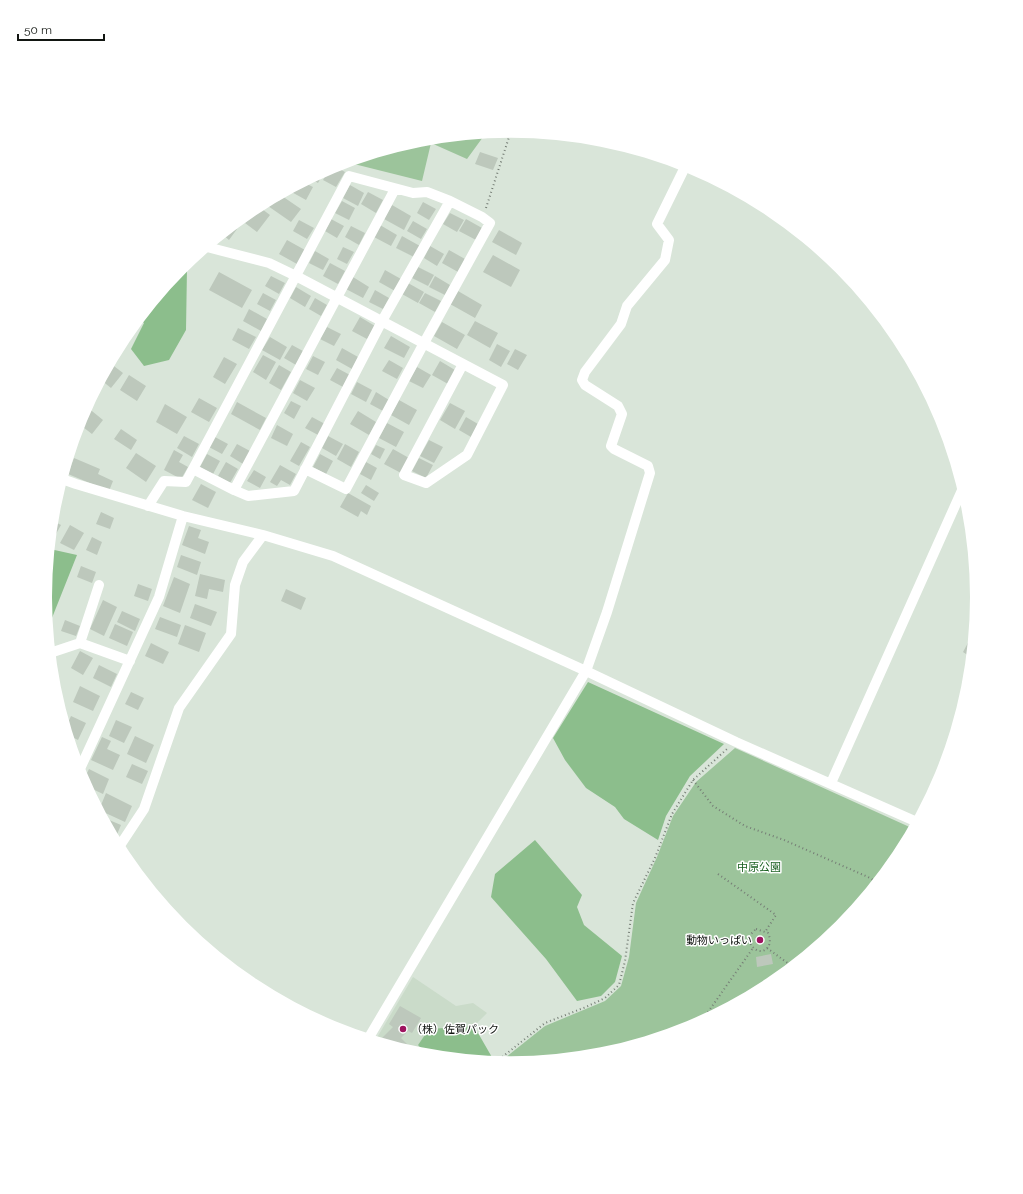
<svg xmlns="http://www.w3.org/2000/svg" width="1023" height="1194" font-family="Raleway,'Noto Sans JP',sans-serif">
  <style>
    .built { fill: #cadbc9 }
    .green { fill: #9cc49b }
    .forest { fill: #8cbe8c }
    .building { fill: #bdc8bc }
    .lines { fill: none; stroke-linecap: round; stroke-linejoin: round }
    .path { stroke: #757d75; stroke-width: 2; stroke-dasharray: 1 3; stroke-linecap: butt }
    .minor { stroke: #fff; stroke-width: 10 }
    .poi-dot { fill: #9e135f; stroke: #fff; stroke-width: 1.5 }
    .labels { text-anchor: middle; dominant-baseline: central; stroke-width: 3; stroke-linejoin: round; paint-order: stroke }
    .park-label { font-size: 11px; fill: #1b6021; stroke: #fff }
    .poi-label { font-size: 11px; fill: #121612; stroke: #fff; text-anchor: end }
  </style>
  <rect width="100%" height="100%" fill="#d9e5d9"/>
  <path class="built" d="M413,977L456,1006L473,1003L487,1013L474,1026L429,1029L418,1045L426,1055L420,1054L375,1041Z"/>
  <path class="green" d="M482,133L483,137L467,159L431,143L422,181L346,162L421,139Z
    M735,748L914,829L899,856L841,927L770,985L690,1028L602,1055L511,1063L500,1062L545,1026L605,1001L621,986L629,957L636,903L657,857L673,816L696,782Z"/>
  <path class="forest" d="M183,266L187,268L186,330L169,360L144,366L131,349L144,323L139,319Z
    M50,549L77,555L48,628L45,597Z
    M588,682L724,744L690,776L666,816L658,840L624,819L615,807L586,788L565,760L553,738Z
    M535,840L582,895L577,907L584,925L622,956L615,982L601,996L577,1001L546,959L491,897L495,874Z
    M474,1026L493,1059L491,1061L426,1055L418,1045L429,1029Z"/>
  <path class="building" d="M480,152L498,158L493,170L475,164Z
    M334,166L345,172L336,187L323,180L331,167Z
    M325,170L318,183L310,178Z
    M303,182L313,187L306,200L288,190Z
    M350,185L364,193L358,206L343,198Z
    M368,192L383,200L376,213L361,204Z
    M282,196L301,209L291,222L268,206L273,198L274,197L279,201Z
    M342,201L355,208L349,220L335,213Z
    M423,202L436,209L429,220L417,213Z
    M392,205L411,216L404,230L384,219Z
    M258,206L270,215L257,232L245,223Z
    M450,213L464,220L457,232L443,224Z
    M331,219L344,226L337,238L325,231Z
    M466,219L482,228L476,240L459,231Z
    M299,220L314,228L307,239L293,231Z
    M413,221L427,229L421,239L407,231Z
    M380,225L397,235L391,246L374,237Z
    M232,226L237,229L229,240L222,234Z
    M351,226L365,233L359,245L345,237Z
    M499,230L522,243L516,255L492,242Z
    M402,236L420,246L414,257L396,248Z
    M287,240L305,250L297,264L279,254Z
    M430,246L444,254L437,266L424,258Z
    M343,247L354,252L347,264L337,259Z
    M449,250L465,259L458,272L442,263Z
    M315,251L329,259L323,270L309,263Z
    M493,255L520,270L511,287L483,272Z
    M330,263L345,271L338,284L323,276Z
    M418,267L434,275L428,286L412,278Z
    M385,270L401,279L395,291L379,282Z
    M219,272L252,290L242,308L209,290Z
    M271,276L285,283L279,294L265,286Z
    M435,276L450,285L445,295L429,287Z
    M353,277L369,287L363,298L346,289Z
    M408,283L424,292L418,303L402,294Z
    M296,287L311,296L305,307L290,298Z
    M375,290L389,298L383,309L369,302Z
    M458,291L482,305L475,318L450,304Z
    M263,293L276,300L270,311L257,304Z
    M425,293L441,301L435,312L419,303Z
    M315,298L327,305L321,316L309,309Z
    M249,309L267,319L261,331L243,321Z
    M360,317L375,326L367,339L352,331Z
    M475,321L498,333L490,348L467,335Z
    M442,322L465,335L457,349L434,336Z
    M327,327L341,334L334,346L320,339Z
    M238,328L256,337L249,349L232,340Z
    M391,336L410,347L404,358L384,348Z
    M270,337L287,347L280,360L262,350Z
    M497,344L510,351L501,367L489,360Z
    M292,345L303,351L296,365L284,358Z
    M342,348L358,357L352,369L336,360Z
    M515,349L527,355L518,370L507,364Z
    M263,355L276,362L266,380L253,372Z
    M313,356L325,362L318,375L306,369Z
    M224,357L237,364L225,384L213,377Z
    M389,360L403,368L397,379L382,371Z
    M440,361L455,370L448,384L432,375Z
    M110,363L123,373L111,388L101,380Z
    M279,365L291,372L281,390L269,383Z
    M417,367L431,375L423,388L409,381Z
    M337,368L350,375L343,387L330,380Z
    M129,375L146,386L137,401L120,390Z
    M300,380L315,388L307,401L293,393Z
    M357,382L372,390L366,402L351,394Z
    M376,392L389,400L383,411L370,404Z
    M199,398L217,408L209,422L191,412Z
    M399,400L417,410L409,425L391,415Z
    M291,401L301,406L294,419L284,413Z
    M237,402L266,418L260,430L231,414Z
    M450,403L465,411L455,429L440,420Z
    M165,404L187,417L177,434L156,422Z
    M87,407L103,420L92,434L79,424Z
    M358,411L376,422L369,435L350,424Z
    M312,417L325,424L318,435L305,428Z
    M466,417L478,424L471,437L459,430Z
    M387,423L404,432L396,447L379,438Z
    M277,425L293,434L287,446L271,438Z
    M121,429L137,440L131,450L114,439Z
    M184,436L199,444L192,457L177,448Z
    M328,436L343,444L336,456L322,448Z
    M215,437L228,444L222,454L209,447Z
    M429,440L443,447L434,463L420,456Z
    M301,442L310,447L299,466L290,461Z
    M237,444L250,451L243,464L230,456Z
    M345,444L359,452L351,467L337,459Z
    M376,445L385,449L380,459L371,454Z
    M393,449L409,458L401,473L384,464Z
    M174,450L183,455L179,462L188,467L181,479L164,470Z
    M136,453L156,466L146,482L126,468Z
    M207,454L220,461L213,474L200,467Z
    M320,454L333,461L326,474L313,467Z
    M74,458L100,469L98,474L113,481L109,491L68,474Z
    M419,458L433,465L426,478L412,471Z
    M226,462L238,469L230,483L218,476Z
    M366,462L377,468L371,480L360,474Z
    M280,465L296,474L290,485L281,480L277,486L270,482Z
    M254,470L266,477L260,488L247,481Z
    M201,484L216,492L208,508L192,500Z
    M366,485L379,493L374,501L361,493Z
    M348,493L371,506L367,515L361,511L358,517L340,507Z
    M101,512L114,518L110,529L96,524Z
    M53,521L61,525L52,541H51Z
    M70,525L84,533L74,550L60,543Z
    M189,526L201,530L198,538L209,542L205,554L182,545Z
    M92,537L102,542L97,555L86,550Z
    M181,555L201,562L197,575L177,567Z
    M81,566L96,572L92,583L77,577Z
    M200,574L225,580L223,592L209,589L207,599L195,596Z
    M174,577L190,584L180,613L163,606Z
    M138,584L152,589L148,601L134,596Z
    M286,589L306,598L301,610L281,601Z
    M103,600L117,607L104,636L90,629Z
    M195,604L217,612L211,626L190,618Z
    M122,611L140,619L135,631L117,622Z
    M160,617L181,625L177,637L155,629Z
    M65,620L80,626L76,636L61,631Z
    M115,624L133,632L127,646L109,638Z
    M185,625L206,633L199,652L178,644Z
    M970,639L974,641L972,658L963,652Z
    M151,643L169,652L163,664L145,656Z
    M80,651L93,658L83,675L71,668Z
    M99,665L117,674L111,687L93,678Z
    M80,686L100,696L93,711L73,702Z
    M131,692L144,698L138,710L125,704Z
    M71,716L86,723L78,740L68,735L66,727Z
    M116,720L132,727L124,743L109,736Z
    M135,736L154,745L146,763L127,754Z
    M102,737L111,741L107,749L120,755L113,770L91,760Z
    M132,764L148,771L142,784L126,777Z
    M89,769L109,779L103,794L86,786L83,781Z
    M106,793L132,806L125,822L99,810Z
    M102,817L121,825L115,839L112,834Z
    M771,954L773,964L757,967L756,957Z
    M400,1006L421,1018L412,1033L408,1031L401,1038L416,1053L384,1043L385,1042L381,1039L393,1027L389,1024Z"/>
  <g class="lines">
    <path class="path" d="M486,208L511,131
      M693,780L713,806L745,826L784,840L868,877L878,883
      M718,874L776,915L765,932
      M756,929L768,933C776,950 756,960 749,940L751,934Z
      M767,948L793,967
      M701,1022L753,948
      M496,1062L545,1023L586,1007L605,998L619,985L625,961L633,903L655,858L672,814L693,780L727,749"/>
    <path class="minor" d="M207,247L269,263L296,276L503,385L467,455L426,483L404,475L463,364
      M193,469L234,490L395,189
      M62,479L76,484L183,516L263,535L333,556L586,671L736,742L917,822
      M234,490L248,496L294,491L382,321L450,201
      M148,506L164,481L186,482L349,176L413,193L427,192L450,201L482,217L490,223L424,343L346,489L305,469
      M80,643L99,585
      M50,653L80,643L130,661
      M79,771L159,597L183,516
      M831,783L963,488
      M119,847L144,809L179,708L231,634L235,585L243,562L263,535
      M368,1039L586,671L607,612L650,473L648,466L614,449L611,446L622,414L618,406L585,385L582,380L585,372L621,324L627,306L665,260L669,240L657,224L686,165"/>
  </g>
  <g class="poi-dot">
    <circle cx="760" cy="940" r="4"/>
    <circle cx="403" cy="1029" r="4"/>
  </g>
  <g class="labels">
    <g class="park-label">
      <text x="759" y="867">中原公園</text>
    </g>
    <g class="poi-label">
      <text x="752" y="940">動物いっぱい</text>
      <text x="411" y="1029" text-anchor="start">（株）佐賀パック</text>
    </g>
  </g>
  <path d="M0 0H1023V1194H0ZM52 597a459 459 0 1 1 918 0a459 459 0 1 1-918 0Z" fill="#fff" fill-rule="evenodd"/>
  <path d="M18 34v6h86v-6" fill="none" stroke="#121612" stroke-width="2"/>
  <text x="24" y="34" font-size="12" fill="#121612" stroke="#ffffff" stroke-width="3" paint-order="stroke">50 m</text>
</svg>
